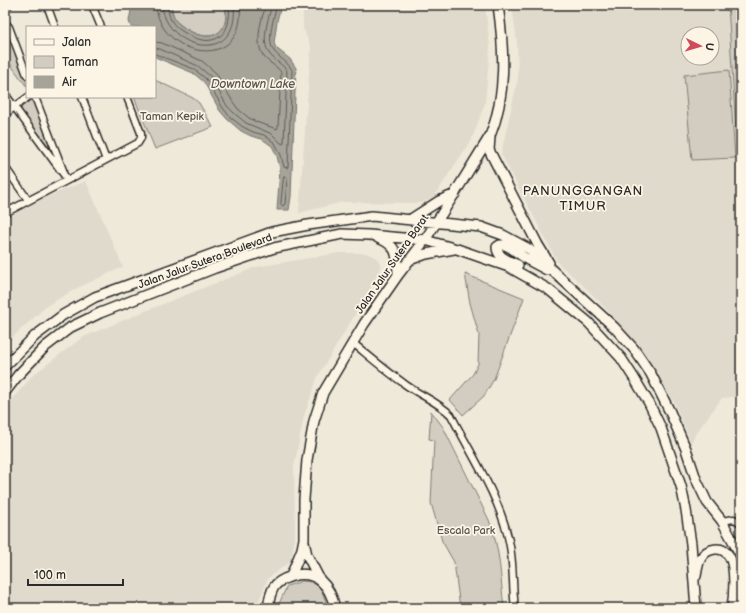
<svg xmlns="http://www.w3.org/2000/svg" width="746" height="613" font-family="'Balsamiq Sans',sans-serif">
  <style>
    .built { fill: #e0dacc; fill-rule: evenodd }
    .green { fill: #d2cdc0; stroke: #7e7c76 }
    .water { fill: #a6a399; stroke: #75736d }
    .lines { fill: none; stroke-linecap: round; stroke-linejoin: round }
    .shore { stroke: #5c5b57; stroke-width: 1 }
    .street-casing { stroke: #2b2b2b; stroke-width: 9 }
    .secondary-casing { stroke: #2b2b2b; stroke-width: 12 }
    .street { stroke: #fcf5e5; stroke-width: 6 }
    .secondary { stroke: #fcf5e5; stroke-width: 9 }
    .labels { text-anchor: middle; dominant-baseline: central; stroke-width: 3.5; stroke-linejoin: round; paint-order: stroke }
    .park-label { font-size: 11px; fill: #555450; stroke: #fcf5e5 }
    .street-label { font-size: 11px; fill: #2b2b2b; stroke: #fcf5e5 }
    .water-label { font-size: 12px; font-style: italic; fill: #565552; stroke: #fcf5e5 }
    .quarter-label { font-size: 13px; letter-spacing: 1px; fill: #2b2b2b; stroke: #fcf5e5 }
  </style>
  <rect width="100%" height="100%" fill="#efe9da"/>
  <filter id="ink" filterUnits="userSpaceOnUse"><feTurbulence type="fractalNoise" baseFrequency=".025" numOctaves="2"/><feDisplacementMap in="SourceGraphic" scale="8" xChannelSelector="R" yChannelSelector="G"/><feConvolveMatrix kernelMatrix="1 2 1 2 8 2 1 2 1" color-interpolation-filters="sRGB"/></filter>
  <g filter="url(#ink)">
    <path class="built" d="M303,5H485L490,47L485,103L472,139L433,198L421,203L343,202L299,213L311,47L303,28Z
      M512,5H741V396L722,398L696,433L691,443L674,402L616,320L589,291L558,263L501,154L518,78L517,42ZM688,34H712V58H688Z
      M86,181L123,267L77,288L48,305L5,344V220L21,210L48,196Z
      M339,253H366L377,258L381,265L378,273L362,303L318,376L304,416L294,467L295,536L291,561L268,578L256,608H5V413L14,397L33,375L83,337L143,312L256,267Z"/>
    <path class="green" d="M171,5H225C231,33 211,44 188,30C183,27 179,24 175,20C173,16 172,10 171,5Z
      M728,5H741V197H740Z
      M6,28L27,85V87L5,57Z
      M729,70L735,158L692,160L684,75Z
      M155,80L193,98L199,103L213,127L155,149L134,97H155Z
      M29,100L34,102L51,148H50L21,111L22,106Z
      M465,274L524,298L494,379L484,396L463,415L450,400L473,374L478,364L479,335L470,303Z
      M431,411L443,427L489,520C501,551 500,576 504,608H460L454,562L442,541L431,503L434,440L429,439Z
      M302,581L312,582L321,588L328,608H277L287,586Z"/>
    <path class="water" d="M132,5H171C172,10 173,16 175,20C179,24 183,27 188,30C211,44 231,33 225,5H281L277,21L274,43L276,48L290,59L296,68L291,197L289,210H277L280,169L277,156L272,146L262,139L251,136L241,131L227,119L220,111L204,82L193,73L155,57V27H131L129,21Z"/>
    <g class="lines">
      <path class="shore" d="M156,5C158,57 247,75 240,5
        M162,5C165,50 240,67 234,5
        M167,5C168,10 169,16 171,20C174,26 180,30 185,33C212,50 233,37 229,5
        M155,42L162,43L202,61L216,73L233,102L238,109L249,118L256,122L277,129L278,127L281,72C277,66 269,63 264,57C254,43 261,20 266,5
        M155,48L160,49L198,66L211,77L227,106L234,113L246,123L272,134L281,143L283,144L284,142L287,71C282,63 274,61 269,53C261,42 268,18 272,5
        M155,54L194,69L206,79L223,108L230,117L243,127L253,132L264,135L275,143L281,155L284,167L287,168L288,166L292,70C287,61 280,59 274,51C266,41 274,17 277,5
        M284,177H286L287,179L285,204L283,206L281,204Z"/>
      <g class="street-casing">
        <path id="street" d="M47,5L55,27
          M92,5L101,27
          M5,8L9,5
          M5,22L9,27L27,75
          M5,94L67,179
          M35,97L63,170
          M82,97L106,160
          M5,114L28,97
          M5,167L28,200
          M5,213L138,143L141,138V133L127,97
          M353,343C369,356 385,370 402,382C418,395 436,400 451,415C472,456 499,496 509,541C514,563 512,586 515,608
          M722,521L734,519L741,523"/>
      </g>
      <g class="secondary-casing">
        <path id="secondary" d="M490,137L489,150L538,245L549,263
          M411,219L439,201L455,194
          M378,238C399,246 397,256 398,275
          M412,259L426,254L454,249
          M518,265C510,261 497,258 497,247L500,245H505L511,248L528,260L547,270
          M5,366L35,336L63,315L95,297L272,232L308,225L372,216L481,227L503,235L529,249L614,327L634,349L651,374L670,412L686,449L696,479L707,502L722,521L740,554L741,559
          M5,392L19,374L45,347L71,327L100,313L215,268L274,248L342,234L369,235L425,240L457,249L509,267L548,289L588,322L621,358L634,378L649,403L661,428L681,486L686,510L691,544L696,608
          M304,542L307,555L320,580
          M291,576L302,549L304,539V499L307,460L314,421L323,393L364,324L398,275L425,240L455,193L490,136C507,95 504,48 498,5
          M696,576C697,571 698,562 701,558C707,548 722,545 729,556C736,566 734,596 732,608
          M268,608C269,601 270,593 274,587C277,582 286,578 292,576C317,569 330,586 335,608"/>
      </g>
      <use href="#street" class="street"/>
      <use href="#secondary" class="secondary"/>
    </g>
  </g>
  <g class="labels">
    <g class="park-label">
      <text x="172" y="116">Taman Kepik</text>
      <text x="466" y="530">Escala Park</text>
    </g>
    <g class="street-label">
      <text transform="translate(205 261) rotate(-20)">Jalan Jalur Sutera Boulevard</text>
      <text transform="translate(392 264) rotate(-55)">Jalan Jalur Sutera Barat</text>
    </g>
    <g class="water-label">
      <text x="253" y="84">Downtown Lake</text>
    </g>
    <g class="quarter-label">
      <text x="583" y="191">PANUNGGANGAN<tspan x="583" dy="15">TIMUR</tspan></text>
    </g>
  </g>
  <rect width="746" height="613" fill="none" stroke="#fcf5e5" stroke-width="20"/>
  <rect x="10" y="10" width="726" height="593" fill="none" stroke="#2b2b2b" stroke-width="1.5" filter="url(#ink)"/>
  <rect x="26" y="26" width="130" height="72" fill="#fcf5e5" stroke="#a8a49b"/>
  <rect x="34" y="39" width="20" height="6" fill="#fcf5e5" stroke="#a8a49b"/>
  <text x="62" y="46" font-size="12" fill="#2b2b2b">Jalan</text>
  <rect x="34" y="56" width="20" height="12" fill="#d2cdc0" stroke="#a8a49b"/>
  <text x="62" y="66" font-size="12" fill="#2b2b2b">Taman</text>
  <rect x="34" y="76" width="20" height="12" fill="#a6a399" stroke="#a8a49b"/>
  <text x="62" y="86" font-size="12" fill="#2b2b2b">Air</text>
  <g transform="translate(700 46) rotate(95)"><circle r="19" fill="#fcf5e5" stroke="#a8a49b"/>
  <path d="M0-3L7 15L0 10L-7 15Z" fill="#d1495b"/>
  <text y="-6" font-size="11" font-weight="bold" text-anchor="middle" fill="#2b2b2b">U</text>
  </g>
  <path d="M28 579v6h95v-6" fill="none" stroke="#2b2b2b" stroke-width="2"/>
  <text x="34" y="579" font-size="12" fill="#2b2b2b" stroke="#fcf5e5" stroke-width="3" paint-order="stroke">100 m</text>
</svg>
